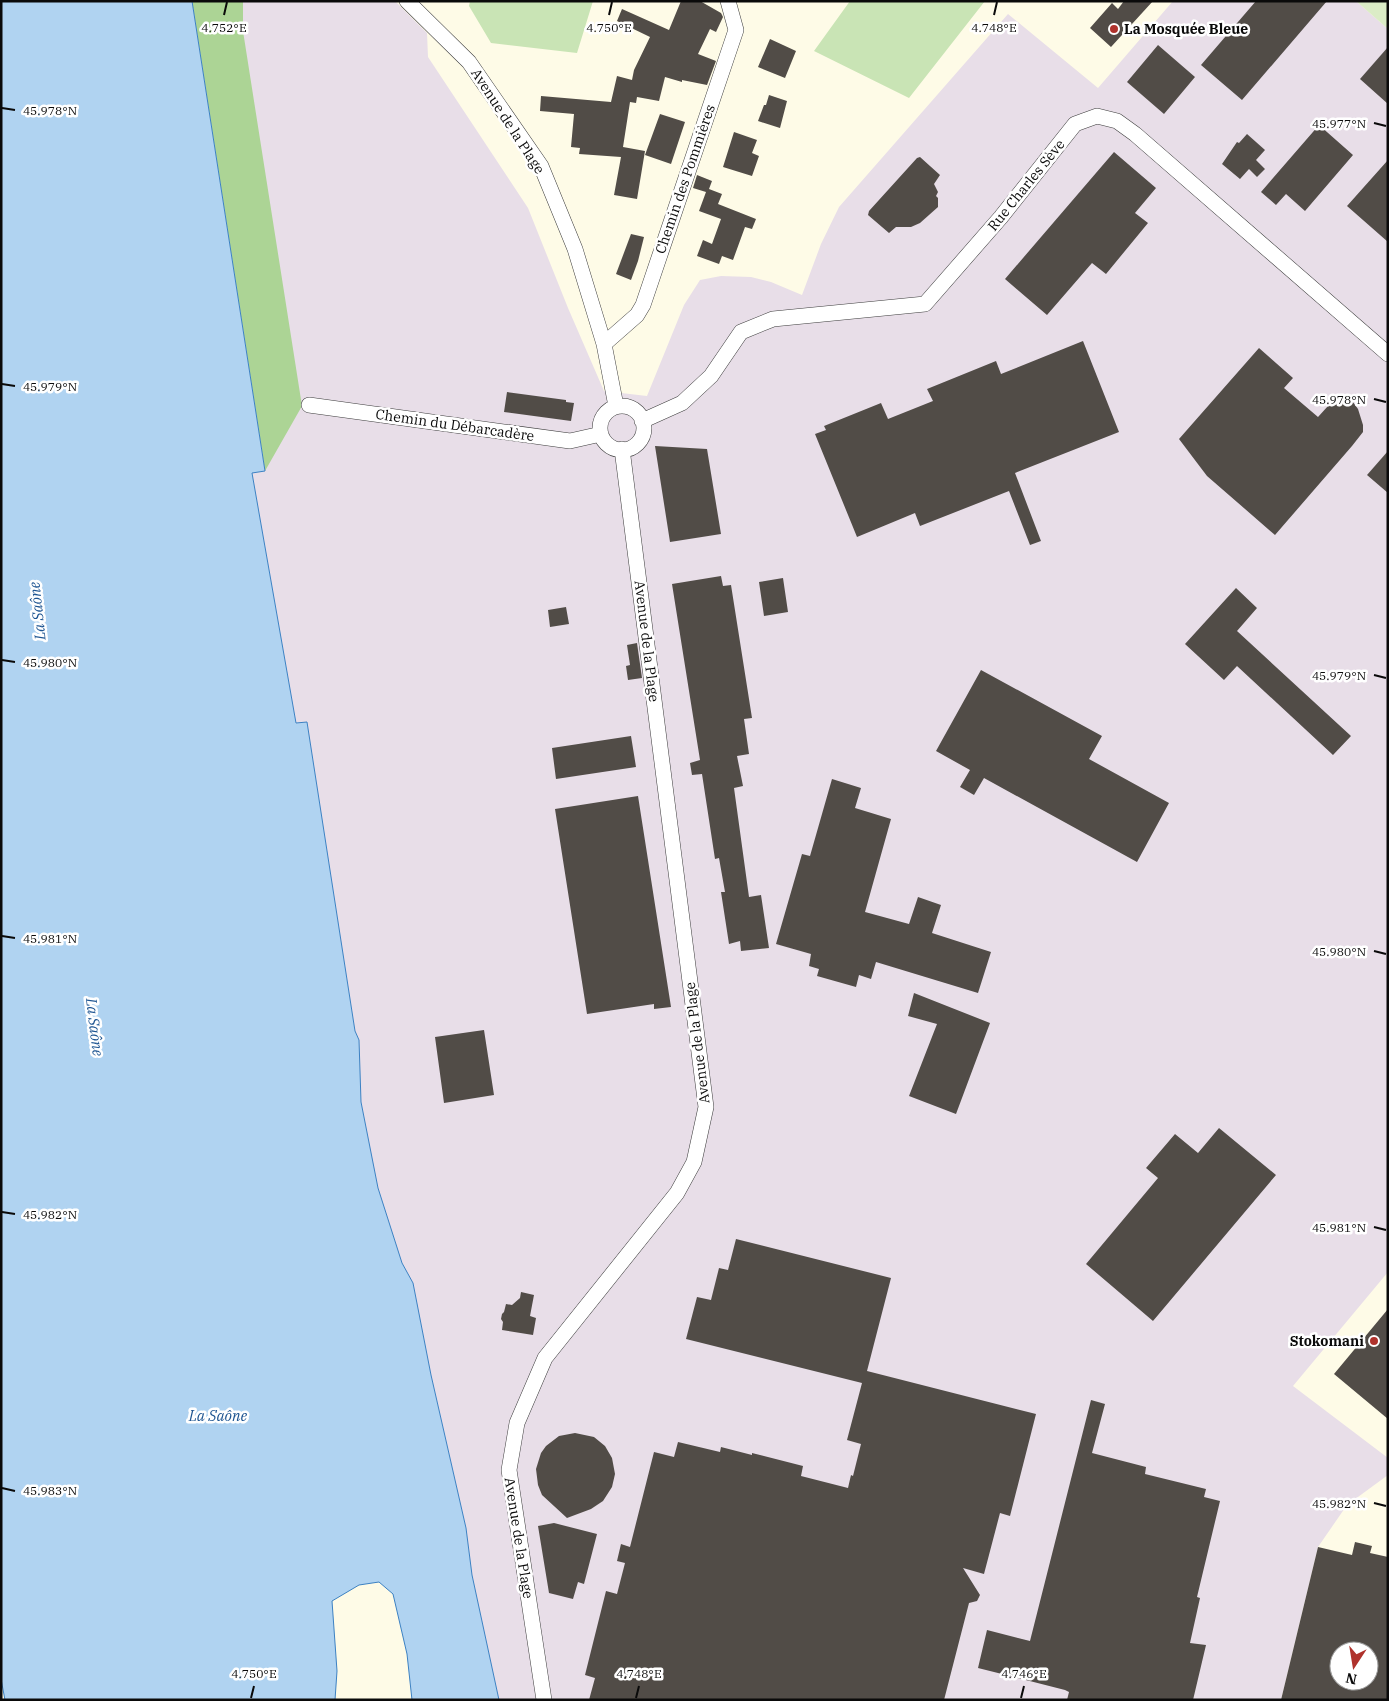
<svg xmlns="http://www.w3.org/2000/svg" width="1389" height="1701" font-family="'IBM Plex Serif',serif">
  <style>
    .industrial { fill: #e8dee8 }
    .green { fill: #c9e4b5 }
    .forest { fill: #acd495 }
    .pitch { fill: #dbecc6 }
    .water { fill: #b0d3f1; stroke: #3c81c3 }
    .building { fill: #514c47; fill-rule: evenodd }
    .lines { fill: none; stroke-linecap: round; stroke-linejoin: round }
    .street-casing { stroke: #3d3d3d; stroke-width: 16 }
    .street { stroke: #fff; stroke-width: 15 }
    .ticks { fill: none; stroke: #0a0a0a; stroke-width: 2 }
    .poi-dot { fill: #af322c; stroke: #fff; stroke-width: 2 }
    .labels { text-anchor: middle; dominant-baseline: central; stroke-width: 5; stroke-linejoin: round; paint-order: stroke }
    .poi-label { font-size: 14px; font-weight: bold; fill: #0a0a0a; stroke: #fff; text-anchor: start }
    .street-label { font-size: 14px; fill: #0a0a0a; stroke: #fff }
    .water-label { font-size: 15px; font-style: italic; fill: #1d5491; stroke: #fff }
    .ticks-label { font-size: 12px; text-anchor: middle; fill: #0a0a0a; stroke: #fff; stroke-width: 5; stroke-linejoin: round; paint-order: stroke }
  </style>
  <rect width="100%" height="100%" fill="#fefbe7"/>
  <path class="industrial" d="M243,1H395L427,33L428,57L528,208L568,308L604,391L647,396L684,305L700,280L721,276L751,277L771,282L802,295L821,244L839,207L1008,14L1098,88L1173,1H1356L1388,29V1272L1293,1386L1388,1458V1475L1347,1505L1318,1547L1281,1700H499L472,1575L466,1528L431,1375L413,1284L402,1263L378,1189L361,1102L359,1040L355,1031L307,723L296,724L252,473L265,471L243,31Z"/>
  <path class="green" d="M470,1H593L577,53L491,43L469,6Z
    M850,1H985L909,98L814,51Z"/>
  <path class="forest" d="M192,1H243V31L302,406L265,471Z"/>
  <path class="pitch" d="M1356,1H1388V29Z"/>
  <path class="water" d="M1,1H192L265,471L252,473L296,723L307,722L355,1031L359,1040L361,1102L378,1188L402,1263L413,1283L431,1375L466,1528L472,1575L499,1700H412L407,1654L393,1594L379,1582L359,1585L332,1601L337,1671L335,1700H5L1,1679Z"/>
  <path class="building" d="M681,1H700L721,13L723,17L716,32L710,29L698,54L716,61L707,85L682,80V82L665,77L659,101L637,97L636,103L630,102L623,147L645,151L637,199L614,195L621,157L579,154L580,148L571,147L574,114L540,111L541,96L611,102L617,76L632,80L634,70L650,37L617,21L622,9L669,30Z
    M1124,1H1153L1111,47L1090,28L1112,3L1118,9Z
    M1256,1H1327L1242,100L1201,65Z
    M770,39L796,51L785,78L758,67Z
    M1158,45L1195,77L1164,114L1127,82Z
    M1388,47V104L1360,79Z
    M769,95L787,101L780,128L758,121L764,105H766Z
    M660,114L685,122L671,164L645,155Z
    M1319,125L1353,155L1305,211L1286,194L1276,205L1261,192Z
    M734,132L757,140L752,153L759,156L752,176L723,167Z
    M1247,134L1265,150L1256,160L1265,169L1257,177L1249,169L1240,179L1222,164L1237,142L1239,143Z
    M1114,152L1156,188L1135,213L1148,223L1106,274L1092,263L1047,315L1005,279Z
    M920,157L940,175L934,184L938,192L936,196L938,198V207L920,223L911,227H896L889,233L868,215L869,211L917,158Z
    M1388,160V242L1347,206Z
    M697,175L712,181L709,189L722,194L718,204L756,219L752,229L745,227L733,260L722,256L719,264L697,256L703,240L712,244L721,219L699,211L706,192L693,188Z
    M631,234L644,237L638,261L631,280L616,274Z
    M1083,341L1119,432L1015,473L1041,541L1030,545L1009,491L920,526L915,513L857,537L815,434L826,430L824,426L881,403L888,419L933,401L927,389L996,361L1001,374Z
    M1259,348L1293,378L1284,388L1318,417L1338,395L1350,398L1358,409L1363,425V432L1352,446L1275,535L1207,476L1179,439Z
    M507,392L566,400V402L574,403L571,421L504,412Z
    M655,446L707,449L721,534L670,542Z
    M1388,451V493L1367,475Z
    M721,576L723,586L731,585L752,718L744,719L749,754L737,756L743,786L734,788L749,897L761,895L769,948L741,951L740,941L729,944L721,892H725L719,858L715,859L702,774L692,775L690,763L700,760L672,584Z
    M783,578L788,612L764,616L759,582Z
    M1236,588L1257,608L1237,631L1351,736L1333,755L1237,666L1224,680L1185,644Z
    M566,607L569,624L550,627L548,610Z
    M637,643L642,678L628,680L626,666L630,665L627,645Z
    M981,670L1102,736L1089,759L1169,803L1137,862L984,778L974,795L960,787L970,770L936,751Z
    M631,736L636,767L556,779L552,748Z
    M832,779L861,788L855,808L891,819L865,912L909,924L918,897L941,905L932,933L991,952L978,993L876,962L871,979L859,975L856,987L817,976L819,969L809,966L811,954L776,944L802,854L810,856Z
    M638,796L671,1007L654,1009V1004L587,1014L555,809Z
    M914,993L990,1023L956,1114L909,1096L937,1024L908,1016Z
    M484,1030L494,1095L444,1103L435,1037Z
    M1219,1128L1276,1175L1153,1321L1086,1264L1158,1178L1146,1168L1175,1134L1198,1153Z
    M736,1239L891,1278L867,1371L1036,1414L1010,1516L1000,1513L984,1574L963,1568L980,1595L977,1601L969,1603L944,1700H589L595,1678L585,1675L606,1591L617,1594L625,1563L617,1561L621,1544L630,1547L654,1452L674,1457L678,1442L720,1452L721,1447L752,1455V1453L803,1466L801,1476L848,1488L851,1475L853,1476L861,1444L847,1440L862,1383L686,1339L697,1297L711,1300L719,1268L728,1270Z
    M521,1292L534,1295L530,1316L536,1318L533,1335L502,1330L503,1322L501,1319L502,1314L504,1312L506,1304L512,1305L520,1298Z
    M1388,1309V1419L1334,1374Z
    M1091,1400L1105,1404L1092,1453L1146,1467L1145,1474L1206,1489L1204,1497L1220,1501L1197,1597L1200,1598L1190,1643L1206,1645L1193,1700H1067L1069,1692L1065,1690L978,1668L987,1630L1030,1641Z
    M575,1433L594,1437L605,1446L612,1458L615,1474L612,1487L603,1501L591,1509L567,1518L542,1495L538,1485L536,1469L541,1453L546,1446L559,1436Z
    M554,1523L597,1534L584,1584L578,1582L573,1599L549,1593L538,1526Z
    M1355,1542L1372,1546L1370,1553L1388,1557V1700H1281L1318,1547L1352,1555ZM1339,1651H1369V1681H1339Z"/>
  <g class="lines">
    <g class="street-casing">
      <path id="street" d="M407,1L469,62L541,166L575,249L604,344L616,406
        M604,344L637,315L643,305L736,30L728,1
        M309,405L570,441L601,434
        M600 428a22 22 0 1 1 44 0a22 22 0 1 1-44 0Z
        M642,421L682,403L711,376L741,332L773,319L925,304L1001,217L1075,124L1097,116L1117,121L1135,134L1388,354
        M544,1700L509,1470L517,1423L545,1358L677,1193L694,1162L706,1107L622,449"/>
    </g>
    <use href="#street" class="street"/>
  </g>
  <path class="ticks" d="M224,15L227,2M609,15L612,2M994,15L997,2M2,108L15,110M1374,123L1386,126M2,384L15,386M1374,399L1386,402M2,660L15,662M1374,675L1386,678M2,936L15,938M1374,951L1386,954M2,1212L15,1214M1374,1227L1386,1230M2,1488L15,1491M1374,1503L1386,1506M251,1698L254,1686M636,1698L639,1686M1021,1698L1024,1686"/>
  <g class="poi-dot">
    <circle cx="1114" cy="29" r="5"/>
    <circle cx="1374" cy="1341" r="5"/>
  </g>
  <g class="labels">
    <g class="poi-label">
      <text x="1124" y="29">La Mosquée Bleue</text>
      <text x="1364" y="1341" text-anchor="end">Stokomani</text>
    </g>
    <g class="street-label">
      <text transform="translate(508 121) rotate(57)">Avenue de la Plage</text>
      <text transform="translate(685 179) rotate(-71)">Chemin des Pommières</text>
      <text transform="translate(1026 185) rotate(-51)">Rue Charles Sève</text>
      <text transform="translate(455 425) rotate(8)">Chemin du Débarcadère</text>
      <text transform="translate(647 641) rotate(83)">Avenue de la Plage</text>
      <text transform="translate(697 1043) rotate(-97)">Avenue de la Plage</text>
      <text transform="translate(519 1538) rotate(81)">Avenue de la Plage</text>
    </g>
    <g class="water-label">
      <text transform="translate(37 611) rotate(-96)">La Saône</text>
      <text transform="translate(95 1027) rotate(83)">La Saône</text>
      <text x="218" y="1415">La Saône</text>
    </g>
  </g>
  <g class="ticks-label">
    <text x="224" y="32">4.752°E</text>
    <text x="609" y="32">4.750°E</text>
    <text x="994" y="32">4.748°E</text>
    <text x="50" y="115">45.978°N</text>
    <text x="1339" y="128">45.977°N</text>
    <text x="50" y="391">45.979°N</text>
    <text x="1339" y="404">45.978°N</text>
    <text x="50" y="667">45.980°N</text>
    <text x="1339" y="680">45.979°N</text>
    <text x="50" y="943">45.981°N</text>
    <text x="1339" y="956">45.980°N</text>
    <text x="50" y="1219">45.982°N</text>
    <text x="1339" y="1232">45.981°N</text>
    <text x="50" y="1495">45.983°N</text>
    <text x="1339" y="1508">45.982°N</text>
    <text x="254" y="1678">4.750°E</text>
    <text x="639" y="1678">4.748°E</text>
    <text x="1024" y="1678">4.746°E</text>
  </g>
  <rect width="1389" height="1701" fill="none" stroke="#0a0a0a" stroke-width="5"/>
  <g transform="translate(1354 1666) rotate(192)"><circle r="24" fill="#ffffff" stroke="#9d9d9d"/>
  <path d="M0-4L9 19L0 12L-9 19Z" fill="#af322c"/>
  <text y="-8" font-size="14" font-weight="bold" text-anchor="middle" fill="#0a0a0a">N</text>
  </g>
</svg>
